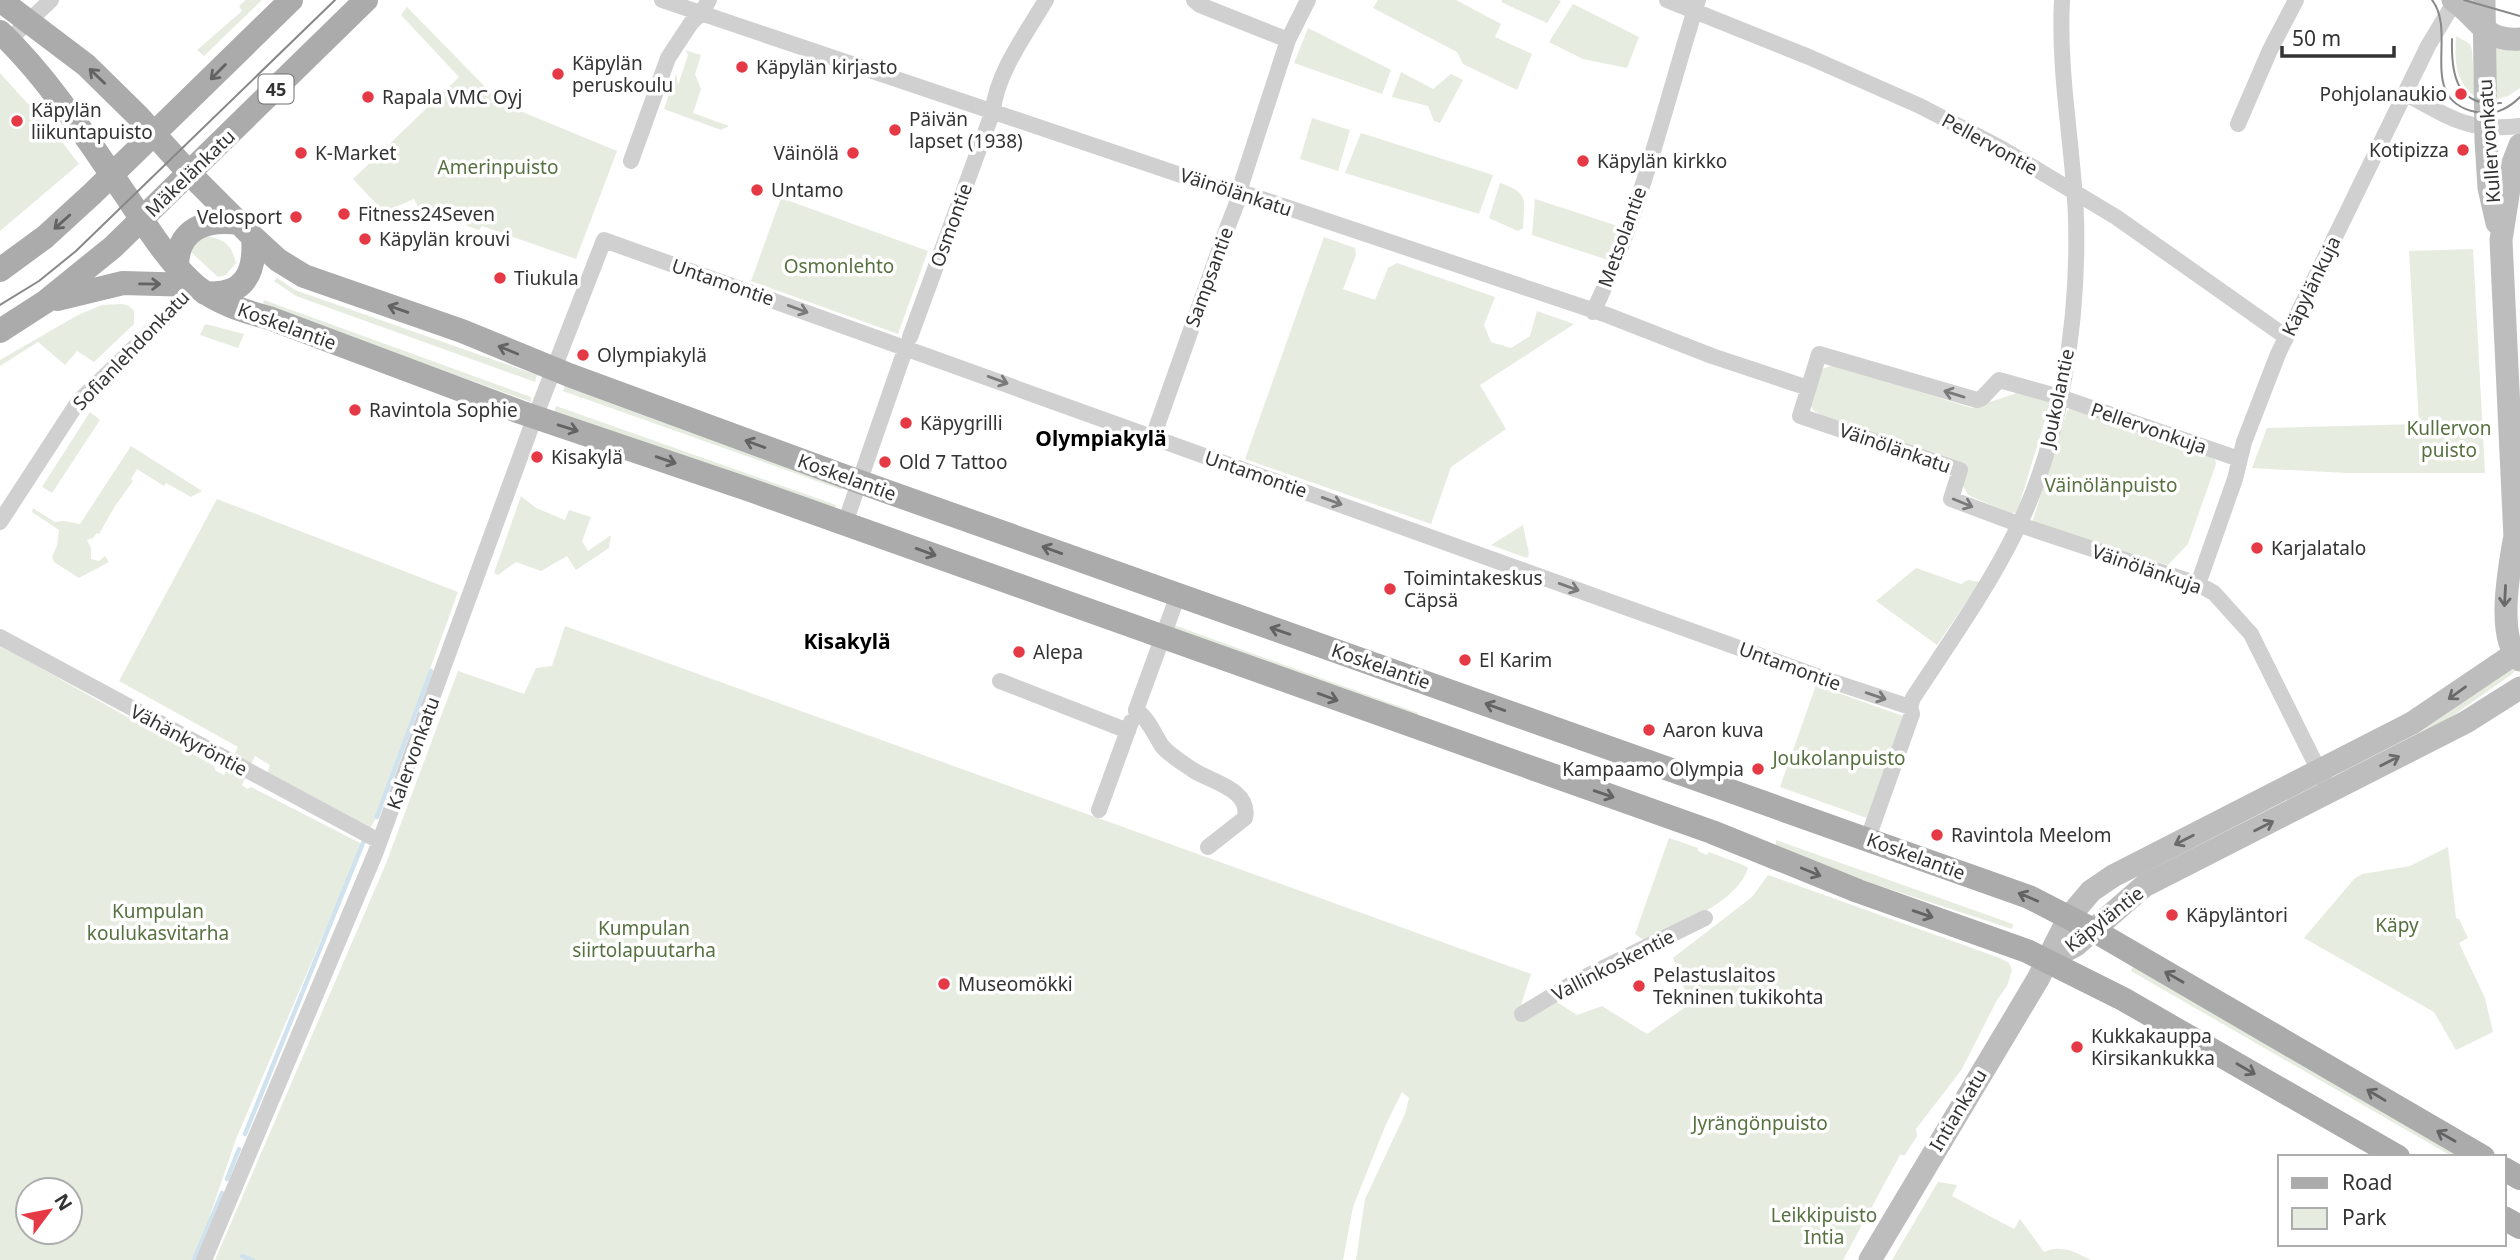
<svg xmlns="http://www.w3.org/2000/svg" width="2520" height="1260" font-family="'Noto Sans',sans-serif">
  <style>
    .green { fill: #e6ecdf; fill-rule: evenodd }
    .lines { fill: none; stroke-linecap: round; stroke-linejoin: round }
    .stream { stroke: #cfe2ee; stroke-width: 4.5 }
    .street { stroke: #d0d0d0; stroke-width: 16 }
    .secondary { stroke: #bdbdbd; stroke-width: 23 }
    .primary { stroke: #ababab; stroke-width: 24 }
    .tram { stroke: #888; stroke-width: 2 }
    .oneway { stroke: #636363 }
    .oneway2 { stroke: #7a7a7a }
    .oneway3 { stroke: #6a6a6a }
    .poi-dot { fill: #e63946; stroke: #fff; stroke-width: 2.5 }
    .labels { text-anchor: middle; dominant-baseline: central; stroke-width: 7; stroke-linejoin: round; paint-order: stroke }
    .shield { fill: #fff; stroke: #707070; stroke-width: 2 }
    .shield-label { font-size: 18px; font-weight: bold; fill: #333 }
    .poi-label { font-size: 19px; fill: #333; stroke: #fff; text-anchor: start }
    .street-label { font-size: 19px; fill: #333; stroke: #fff }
    .park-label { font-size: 19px; fill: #56703f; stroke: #fff }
    .neighbourhood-label { font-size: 21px; font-weight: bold; fill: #000; stroke: #fff }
  </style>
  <rect width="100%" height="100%" fill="#fff"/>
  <path class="green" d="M246,0H262L204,56L197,50L242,11L239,6Z
    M1378,0H1456L1501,24L1495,37L1532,54L1517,90L1463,64L1457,52L1373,8Z
    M1502,0H1558L1561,1L1547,23L1501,2Z
    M1573,4L1639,37L1627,68L1583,59L1549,42Z
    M407,7L501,103L617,151L576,259L482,226L479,230L467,226L462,216L451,221L445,210L435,215L429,204L419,209L414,199L384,212L353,179L459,77L401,15Z
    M1308,28L1391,70L1382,94L1294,63Z
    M2456,36L2470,44L2472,50L2475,96C2454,81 2455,60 2456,36Z
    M2492,47L2511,50L2520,49V88L2508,96L2494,100Z
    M685,50L701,55L695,74L701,89L693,113L729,126L721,130L664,109L676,74L678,85L688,55Z
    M1401,72L1433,89L1451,74L1463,80L1440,123L1434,121L1428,106L1392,97Z
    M0,73L28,104L32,103L79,164L0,231Z
    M1312,118L1350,130L1338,171L1300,159Z
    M1361,133L1493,175L1479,214L1345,173Z
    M1500,183C1530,193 1524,200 1523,228L1518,231L1489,218Z
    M781,198L928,251L898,334L751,281Z
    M1535,199L1621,227L1608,260L1532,235Z
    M205,237C224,237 232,246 236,263L226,275L218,277L191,252L193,244Z
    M1324,237L1355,248L1356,255L1343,289L1375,300L1388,268L1397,263L1495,297L1484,325L1491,342L1511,348L1530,336L1537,311L1574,324L1480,385L1506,429L1451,467L1431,524L1245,459Z
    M2473,249L2485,473H2347L2252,468L2267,428L2419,424L2409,251Z
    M277,278L295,290L537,375L535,382L296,296L274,281Z
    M264,300L531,397V402L262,306Z
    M122,304L129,306L134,311V324L94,362L77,351L65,365L38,342L0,366V360L78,315L102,305Z
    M205,324L244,334L238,348L200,335Z
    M1833,365L1972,408L2020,392L2047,399L2050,404L2017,512L2011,514L1968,495L1963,486L1967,466L1830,420L1814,411L1810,405L1820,370Z
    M565,385L844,483L842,490L563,391Z
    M556,406L836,505L834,512L554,412Z
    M2071,408L2215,458L2216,464L2188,544L2168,565L2032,523L2067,411Z
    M90,412L100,420L52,493L42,487Z
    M131,446L202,491L191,497L166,483L164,486L137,469L131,479L133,481L115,506L99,534L97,533L93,538L87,540L91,548V559L99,561L105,556L109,562L79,578L54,562L52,556L57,546L59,530L32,512L33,509L31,507L55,522L64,521L80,524Z
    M521,496L536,508L565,520L569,510L591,517L582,541L588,551L611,535L609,548L576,570L567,556L541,571L516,562L498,575L494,573Z
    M217,499L458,592L376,818L370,828L267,773L270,765L255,756L242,785L247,789L251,787L362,844L236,1139L201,1242L192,1260H0V645L214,766L216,771L224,775L238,747L119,681ZM28,1190H70V1232H28Z
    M1523,525L1529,554L1527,558L1491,545Z
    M1916,568L1961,584L1968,580L1980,582L1937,645L1876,601Z
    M1171,624L1418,713L1416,720L1168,632Z
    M565,626L1531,974L1521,1005L1546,995L1577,1015L1602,1006L1647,1034L1690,1004L1673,958L1752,897L1768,875L2000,958L2009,963L2012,970L2007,986L1997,1000L1962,1069L1916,1129L1917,1136L1905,1155H1900L1843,1260H1356L1365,1199L1405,1114L1409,1098L1402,1092L1386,1124L1353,1207L1343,1260H215L385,866L458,671L524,694L536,668L552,666Z
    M2514,665L2517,669L2511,675L2448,719L2348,771H2336Z
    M1816,685L1903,716L1867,818L1780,787Z
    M1669,838L1698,848V851L1707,855L1709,852L1743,865L1748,868C1737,904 1676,925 1645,941L1635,934Z
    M1776,840L2013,924L2012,929L1874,884L1782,849L1776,845Z
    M2448,847L2456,918L2459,919L2468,938L2459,943L2485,998L2493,1032L2456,1050L2434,1012L2304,938L2354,879L2362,874L2410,866Z
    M2133,966L2466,1157H2453L2131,971Z
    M1938,1182L1957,1185L1952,1196L2014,1229L2020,1219L2044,1252C2060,1244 2076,1252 2091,1260H1892Z"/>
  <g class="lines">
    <path class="stream" d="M377,817L431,671
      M245,1134L363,843
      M227,1179L239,1149
      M242,1256L253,1260
      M194,1260L222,1193"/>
    <path class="street" d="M662,0L1240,195H1250L1607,315L1712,356L1808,388
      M1194,0L1200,5L1288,40
      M1667,0L1809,57L1920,106L2001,148L2116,217L2286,337
      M9,40L51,0
      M2406,94C2451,118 2467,132 2520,126
      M2238,124L2270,50L2296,0
      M631,161L668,58L691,23L701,13L709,0
      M1593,312C1641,213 1665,104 1698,0
      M910,337L993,111C996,74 1027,32 1046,0
      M1153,437L1226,231L1240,195L1242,182L1288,40L1308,0
      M2239,459L2060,397L1999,380L1982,398L1977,400L1819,354L1800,416L1960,470L1951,499L2026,527L2198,584L2214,593L2251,634L2330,793
      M0,522L78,402L168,315L194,285
      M845,523L906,347
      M2198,584L2235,479L2244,442L2278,354L2428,46L2455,1
      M1178,595L1136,710C1148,718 1154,734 1162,746C1169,755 1183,763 1193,770C1211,782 1251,789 1245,818L1208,847
      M0,637L379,841
      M1000,681L1128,731
      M1099,810L1131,722
      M1868,838L1912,714L1910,707L1913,698C1949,643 1987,590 2016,531C2062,439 2079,318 2076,217C2073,145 2058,72 2062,0
      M1522,1014L1573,983L1705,918
      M204,1260L375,854L530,430L604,240L1825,679L1910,707"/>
    <path class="secondary" d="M2453,0C2479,17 2483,42 2520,39
      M2484,0L2486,141L2489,188L2497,223
      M2520,145L2513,163L2501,240L2515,538L2520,560
      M2514,541C2509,570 2496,639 2520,660
      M2048,960L2076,945L2144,886L2466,722L2520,688
      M1870,1260L2038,979L2069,917L2091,891L2113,876L2412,723L2520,650"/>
    <path class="primary" d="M0,0L86,65L138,116L189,173L253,237L278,260L304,276L462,331L569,375L860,482L2029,897L2093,930L2483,1157
      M0,32C50,80 88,140 127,197C147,227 168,262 196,286C217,303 243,311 269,318L520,412L753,491L1712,832L1858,891L2027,951L2123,999L2398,1157
      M177,267C177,228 206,219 239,223
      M0,270L45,237L92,194L291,0
      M205,293C244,297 256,273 253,237
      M57,299L123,283L194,285
      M0,331L45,302L113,247L366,0
      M2504,1169L2520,1178
      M2504,1218L2520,1227"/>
    <path class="tram" d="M2432,0C2458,33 2416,100 2476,112C2493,116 2508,109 2520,97
      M2464,0L2520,16
      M2452,39C2451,74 2456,108 2501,103
      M0,305L39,281L76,251L335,0"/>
  </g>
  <defs><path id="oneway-shaft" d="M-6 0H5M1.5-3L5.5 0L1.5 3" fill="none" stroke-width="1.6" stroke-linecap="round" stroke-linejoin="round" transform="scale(1.75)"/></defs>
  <g class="oneway">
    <use href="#oneway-shaft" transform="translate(218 72) rotate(135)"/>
    <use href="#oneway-shaft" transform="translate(97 76) rotate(-136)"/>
    <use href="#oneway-shaft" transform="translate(62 222) rotate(138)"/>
    <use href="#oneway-shaft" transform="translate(150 284) rotate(1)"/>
    <use href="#oneway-shaft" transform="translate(398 309) rotate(-161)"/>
    <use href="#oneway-shaft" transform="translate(508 350) rotate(-158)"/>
    <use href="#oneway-shaft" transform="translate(568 428) rotate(17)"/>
    <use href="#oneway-shaft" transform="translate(755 444) rotate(-160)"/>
    <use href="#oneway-shaft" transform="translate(666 460) rotate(19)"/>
    <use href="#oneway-shaft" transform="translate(1052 550) rotate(-160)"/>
    <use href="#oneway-shaft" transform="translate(926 552) rotate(20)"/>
    <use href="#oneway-shaft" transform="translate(1280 631) rotate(-161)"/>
    <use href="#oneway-shaft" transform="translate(1328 697) rotate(20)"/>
    <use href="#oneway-shaft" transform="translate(1495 707) rotate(-160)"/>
    <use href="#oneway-shaft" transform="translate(1604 794) rotate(19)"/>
    <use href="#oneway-shaft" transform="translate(1811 872) rotate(22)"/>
    <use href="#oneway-shaft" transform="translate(2028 897) rotate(-157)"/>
    <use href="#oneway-shaft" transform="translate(1923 914) rotate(19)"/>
    <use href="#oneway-shaft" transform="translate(2174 977) rotate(-150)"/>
    <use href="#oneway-shaft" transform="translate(2246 1069) rotate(30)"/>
    <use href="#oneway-shaft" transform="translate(2376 1095) rotate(-149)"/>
    <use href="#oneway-shaft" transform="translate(2446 1136) rotate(-150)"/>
  </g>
  <g class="oneway2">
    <use href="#oneway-shaft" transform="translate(798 309) rotate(20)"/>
    <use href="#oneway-shaft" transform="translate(998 380) rotate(20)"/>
    <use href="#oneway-shaft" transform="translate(1954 394) rotate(-163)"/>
    <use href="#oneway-shaft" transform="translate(1332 501) rotate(20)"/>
    <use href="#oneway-shaft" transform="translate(1963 503) rotate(22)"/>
    <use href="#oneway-shaft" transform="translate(1569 587) rotate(20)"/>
    <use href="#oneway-shaft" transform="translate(1876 696) rotate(19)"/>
  </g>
  <g class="oneway3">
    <use href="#oneway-shaft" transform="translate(2505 596) rotate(93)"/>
    <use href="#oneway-shaft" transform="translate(2457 693) rotate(144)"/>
    <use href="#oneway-shaft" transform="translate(2390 761) rotate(-27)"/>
    <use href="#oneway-shaft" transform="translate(2264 826) rotate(-27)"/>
    <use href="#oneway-shaft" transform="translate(2184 840) rotate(153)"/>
  </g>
  <g class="poi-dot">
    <circle cx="742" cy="67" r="7"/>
    <circle cx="558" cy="74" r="7"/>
    <circle cx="2461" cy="94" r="7"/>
    <circle cx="368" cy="97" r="7"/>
    <circle cx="17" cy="121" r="7"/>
    <circle cx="895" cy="130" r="7"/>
    <circle cx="2463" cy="150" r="7"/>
    <circle cx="301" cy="153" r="7"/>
    <circle cx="853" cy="153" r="7"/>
    <circle cx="1583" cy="161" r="7"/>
    <circle cx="757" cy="190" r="7"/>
    <circle cx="344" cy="214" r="7"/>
    <circle cx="296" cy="217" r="7"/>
    <circle cx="365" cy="239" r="7"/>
    <circle cx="500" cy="278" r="7"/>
    <circle cx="583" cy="355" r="7"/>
    <circle cx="355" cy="410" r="7"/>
    <circle cx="906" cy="423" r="7"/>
    <circle cx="537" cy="457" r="7"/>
    <circle cx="885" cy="462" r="7"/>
    <circle cx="2257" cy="548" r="7"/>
    <circle cx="1390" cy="589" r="7"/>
    <circle cx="1019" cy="652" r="7"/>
    <circle cx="1465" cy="660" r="7"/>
    <circle cx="1649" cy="730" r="7"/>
    <circle cx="1758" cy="769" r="7"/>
    <circle cx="1937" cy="835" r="7"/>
    <circle cx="2172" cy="915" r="7"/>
    <circle cx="944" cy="984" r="7"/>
    <circle cx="1639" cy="986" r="7"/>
    <circle cx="2077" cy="1047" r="7"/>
  </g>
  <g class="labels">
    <rect class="shield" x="258.5" y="74.5" width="35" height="29" rx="5"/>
    <g class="shield-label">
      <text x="276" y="89">45</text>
    </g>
    <g class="poi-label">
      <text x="572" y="63">Käpylän<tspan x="572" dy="22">peruskoulu</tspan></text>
      <text x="756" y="67">Käpylän kirjasto</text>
      <text x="2447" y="94" text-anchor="end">Pohjolanaukio</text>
      <text x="382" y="97">Rapala VMC Oyj</text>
      <text x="31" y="110">Käpylän<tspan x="31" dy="22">liikuntapuisto</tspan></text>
      <text x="909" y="119">Päivän<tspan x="909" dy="22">lapset (1938)</tspan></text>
      <text x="2449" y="150" text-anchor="end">Kotipizza</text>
      <text x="315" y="153">K-Market</text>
      <text x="839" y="153" text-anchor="end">Väinölä</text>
      <text x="1597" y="161">Käpylän kirkko</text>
      <text x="771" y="190">Untamo</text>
      <text x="358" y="214">Fitness24Seven</text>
      <text x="282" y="217" text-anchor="end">Velosport</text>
      <text x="379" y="239">Käpylän krouvi</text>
      <text x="514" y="278">Tiukula</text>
      <text x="597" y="355">Olympiakylä</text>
      <text x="369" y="410">Ravintola Sophie</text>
      <text x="920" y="423">Käpygrilli</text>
      <text x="551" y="457">Kisakylä</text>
      <text x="899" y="462">Old 7 Tattoo</text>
      <text x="2271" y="548">Karjalatalo</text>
      <text x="1404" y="578">Toimintakeskus<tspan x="1404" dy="22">Cäpsä</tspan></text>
      <text x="1033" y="652">Alepa</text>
      <text x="1479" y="660">El Karim</text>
      <text x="1663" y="730">Aaron kuva</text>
      <text x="1744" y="769" text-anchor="end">Kampaamo Olympia</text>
      <text x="1951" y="835">Ravintola Meelom</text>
      <text x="2186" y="915">Käpyläntori</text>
      <text x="1653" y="975">Pelastuslaitos<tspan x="1653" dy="22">Tekninen tukikohta</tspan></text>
      <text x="958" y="984">Museomökki</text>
      <text x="2091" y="1036">Kukkakauppa<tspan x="2091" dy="22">Kirsikankukka</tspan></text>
    </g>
    <g class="street-label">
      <text transform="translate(2489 141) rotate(-94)">Kullervonkatu</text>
      <text transform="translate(1990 144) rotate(29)">Pellervontie</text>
      <text transform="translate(190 173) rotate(-44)">Mäkelänkatu</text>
      <text transform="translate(1236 192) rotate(18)">Väinölänkatu</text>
      <text transform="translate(951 225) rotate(-70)">Osmontie</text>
      <text transform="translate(1622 237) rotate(-70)">Metsolantie</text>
      <text transform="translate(1209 277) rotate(-70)">Sampsantie</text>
      <text transform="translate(723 282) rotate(19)">Untamontie</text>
      <text transform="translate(2311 286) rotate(-64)">Käpylänkuja</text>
      <text transform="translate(287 326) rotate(20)">Koskelantie</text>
      <text transform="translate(131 350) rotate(-46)">Sofianlehdonkatu</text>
      <text transform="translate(2057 398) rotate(-78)">Joukolantie</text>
      <text transform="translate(2149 428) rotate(19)">Pellervonkuja</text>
      <text transform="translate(1895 448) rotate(19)">Väinölänkatu</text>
      <text transform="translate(1256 474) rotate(19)">Untamontie</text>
      <text transform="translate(847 477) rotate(20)">Koskelantie</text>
      <text transform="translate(2147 569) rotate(19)">Väinölänkuja</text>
      <text transform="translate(1381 666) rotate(19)">Koskelantie</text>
      <text transform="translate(1790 666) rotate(20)">Untamontie</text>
      <text transform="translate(189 740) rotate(28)">Vähänkyröntie</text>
      <text transform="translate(413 753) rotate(-70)">Kalervonkatu</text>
      <text transform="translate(1916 856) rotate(20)">Koskelantie</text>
      <text transform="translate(2104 919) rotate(-38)">Käpyläntie</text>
      <text transform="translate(1613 965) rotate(-27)">Vallinkoskentie</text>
      <text transform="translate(1958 1110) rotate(-59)">Intiankatu</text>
    </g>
    <g class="park-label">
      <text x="498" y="167">Amerinpuisto</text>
      <text x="839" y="266">Osmonlehto</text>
      <text x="2449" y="428">Kullervon<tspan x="2449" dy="22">puisto</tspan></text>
      <text x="2111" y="485">Väinölänpuisto</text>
      <text x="1839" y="758">Joukolanpuisto</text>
      <text x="158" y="911">Kumpulan<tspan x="158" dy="22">koulukasvitarha</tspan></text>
      <text x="2397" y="925">Käpy</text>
      <text x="644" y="928">Kumpulan<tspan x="644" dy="22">siirtolapuutarha</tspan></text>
      <text x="1760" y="1123">Jyrängönpuisto</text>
      <text x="1824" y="1215">Leikkipuisto<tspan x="1824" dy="22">Intia</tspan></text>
    </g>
    <g class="neighbourhood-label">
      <text x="1101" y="438">Olympiakylä</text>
      <text x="847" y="641">Kisakylä</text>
    </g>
  </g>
  <rect x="2278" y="1155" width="228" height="91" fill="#ffffff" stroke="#adadad" stroke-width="2"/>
  <rect x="2292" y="1178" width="35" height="10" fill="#ababab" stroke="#adadad" stroke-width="2"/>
  <text x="2342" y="1190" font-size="21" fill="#333333">Road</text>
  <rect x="2292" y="1208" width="35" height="21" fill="#e6ecdf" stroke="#adadad" stroke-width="2"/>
  <text x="2342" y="1225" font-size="21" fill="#333333">Park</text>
  <g transform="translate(49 1211) rotate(58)"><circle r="33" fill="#ffffff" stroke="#adadad" stroke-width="2"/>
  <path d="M0-5L12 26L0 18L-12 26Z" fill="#e63946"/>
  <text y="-10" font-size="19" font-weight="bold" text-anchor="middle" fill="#333333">N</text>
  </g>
  <path d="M2282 46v10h112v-10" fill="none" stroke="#333333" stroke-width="3.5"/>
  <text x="2292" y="46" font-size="21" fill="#333333" stroke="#ffffff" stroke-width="5" paint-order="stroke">50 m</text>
</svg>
